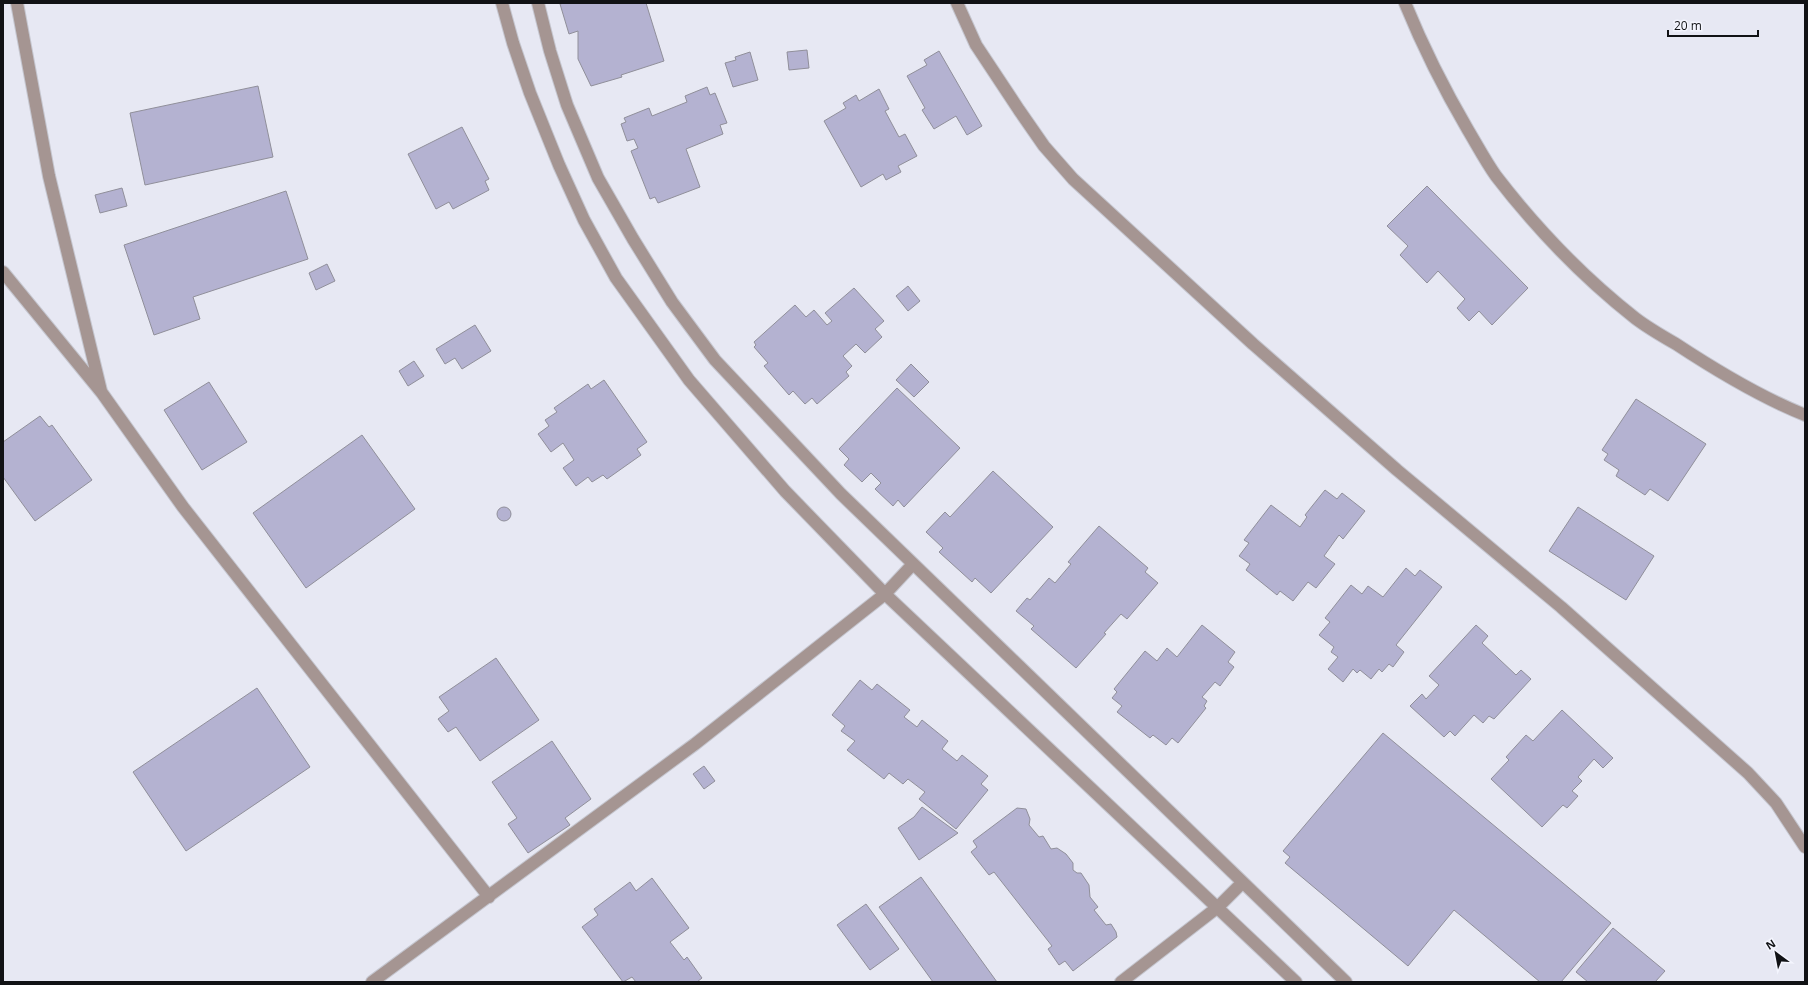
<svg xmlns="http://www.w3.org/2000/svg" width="1808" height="985" font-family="'Open Sans',sans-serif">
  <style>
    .building { fill: #b4b2d1; stroke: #908f9a }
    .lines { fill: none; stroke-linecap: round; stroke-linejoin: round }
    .minor-casing { stroke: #c5c6cf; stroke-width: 14 }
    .minor { stroke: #a59592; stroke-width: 12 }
  </style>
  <rect width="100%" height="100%" fill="#e7e8f3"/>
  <path class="building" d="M564,3H646L664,61L621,75L622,77L591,86L578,59V31L569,34L560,4Z
    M807,50L809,68L789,70L787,52Z
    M939,51L982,126L967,135L956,116L934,129L922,110L925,108L907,76L927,65L924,60Z
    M750,52L758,80L733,87L725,63L736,60L735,57Z
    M258,86L273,157L145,185L130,113Z
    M707,87L710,95L715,93L727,123L720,125L723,134L686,149L700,187L658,203L655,197L650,199L631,151L638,148L634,139L627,141L621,124L626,122L624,118L649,108L652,116L687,102L685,96Z
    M879,89L889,109L885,111L899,137L905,134L917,156L898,166L901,172L886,180L883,174L861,187L824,121L846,108L843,103L856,95L859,101Z
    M462,127L489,179L485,181L489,190L453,209L449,202L436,209L408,154Z
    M1427,186L1528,288L1492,325L1479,311L1469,321L1457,308L1465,299L1438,271L1427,283L1400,255L1408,246L1387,226Z
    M122,188L127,206L100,213L95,195Z
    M286,191L308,259L193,297L200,319L154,335L124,245Z
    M327,264L335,281L316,290L309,273Z
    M908,286L920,301L908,311L896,296Z
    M854,288L884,321L875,329L882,337L865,353L856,344L843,356L852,366L846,372L849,376L817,404L812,398L805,404L793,391L789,395L764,366L768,363L754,347L756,345L754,342L795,305L806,317L814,310L827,325L832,321L825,313Z
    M475,325L491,351L462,369L455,358L445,364L436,349Z
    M414,361L424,376L408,386L399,371Z
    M911,364L929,382L914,397L896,380Z
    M604,380L647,442L637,449L641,455L607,479L603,475L592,482L588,477L576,486L563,468L574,460L563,443L551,452L538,434L549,426L545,420L557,412L554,408L588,384L591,389Z
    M209,382L247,442L202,470L164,410Z
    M897,388L960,448L904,507L898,500L893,506L875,489L881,483L871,473L862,482L844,465L849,459L839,449Z
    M1636,399L1706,444L1668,501L1650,489L1645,495L1616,476L1619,470L1604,460L1608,454L1602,450Z
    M40,416L49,427L52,425L92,480L35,521L3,477V442Z
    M362,435L415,509L306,588L253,513Z
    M993,471L1053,527L991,593L975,578L972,582L939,552L943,548L926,532L945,512L950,517Z
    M1325,490L1337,499L1342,493L1365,511L1343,539L1339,535L1324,556L1335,564L1316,588L1308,582L1293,601L1280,591L1277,595L1246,570L1250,564L1239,556L1249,543L1244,540L1271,505L1300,527L1307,517L1305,515Z
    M497 514a7 7 0 1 1 14 0a7 7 0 1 1-14 0Z
    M1578,507L1654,556L1626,600L1549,551Z
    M1099,526L1148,568L1145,572L1158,583L1127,619L1121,614L1104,633L1106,634L1076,668L1031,629L1034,626L1016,611L1027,598L1030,600L1049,578L1055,583L1071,564L1068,562Z
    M1406,568L1415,576L1420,570L1442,587L1396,645L1404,652L1393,667L1389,664L1382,672L1379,669L1371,679L1360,670L1357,673L1353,669L1343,682L1328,669L1338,657L1331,652L1334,647L1319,635L1330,622L1325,618L1351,585L1362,594L1368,586L1383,597Z
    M1202,625L1235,652L1228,662L1234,667L1220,686L1215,682L1202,697L1207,701L1204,706L1206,708L1178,743L1172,738L1166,745L1153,735L1150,738L1117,712L1122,706L1112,698L1117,692L1114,689L1145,651L1157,661L1167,648L1177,657Z
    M1476,625L1488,636L1482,643L1516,675L1521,670L1531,679L1494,719L1489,716L1483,723L1474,715L1455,736L1450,731L1444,737L1410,706L1422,694L1426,699L1439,685L1429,676Z
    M496,658L539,720L480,761L456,727L448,732L438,719L449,711L439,697Z
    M860,680L872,690L877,684L910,710L904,717L917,727L922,720L948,741L942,749L957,761L962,755L988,776L981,784L988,790L956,829L919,799L925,792L908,779L903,784L889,773L884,779L847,750L855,741L841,731L845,726L832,715Z
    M257,688L310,767L186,851L133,772Z
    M1562,710L1613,758L1603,768L1594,759L1578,777L1582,781L1572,791L1578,796L1567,808L1563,805L1542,827L1491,779L1509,760L1506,757L1526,735L1533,741Z
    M1383,733L1611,923L1561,982H1540L1454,910L1408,966L1285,863L1290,857L1283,851Z
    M552,741L591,799L565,818L570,825L528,853L508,824L517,818L492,782Z
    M704,766L715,781L704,789L693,774Z
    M922,807L958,833L919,860L898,828L914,817Z
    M1017,808L1026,809L1030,819L1029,825L1039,837L1043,836L1051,849L1057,848L1066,854L1073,863V870L1077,873H1081L1089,885L1090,897L1098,907L1094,910L1106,925L1111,924L1116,932L1117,937L1073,971L1065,961L1059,965L1048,949L1052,946L994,872L989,875L971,852L977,847L973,841Z
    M921,877L997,982H933L879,907Z
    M652,878L689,928L670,942L684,960L687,957L702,978L697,982H636L632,977L623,982L582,927L598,915L594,909L630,882L636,891Z
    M866,904L899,949L870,970L837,925Z
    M1613,928L1665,971L1655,982H1588L1576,972Z"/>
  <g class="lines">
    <g class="minor-casing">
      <path id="minor" d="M17,3L49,176L101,391
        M502,3L513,43L530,93L559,165L584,220L616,278L689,380L785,491L885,594L1296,982
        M538,3L550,51L567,105L598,178L633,239L672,302L715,360L841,494L1346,982
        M957,3L976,45L1019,110L1044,146L1073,179L1253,344L1397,470L1561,607L1748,773L1776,803L1805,847
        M1405,3C1423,47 1444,89 1468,130C1477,145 1486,162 1496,176C1536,228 1583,277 1635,318C1648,328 1662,336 1676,344C1717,371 1760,397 1805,415
        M3,272L102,393L183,507L489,897
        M372,982L695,744L885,594L913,564
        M1121,982L1218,907L1242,883"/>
    </g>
    <use href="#minor" class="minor"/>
  </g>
  <rect width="1808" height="985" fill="none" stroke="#111215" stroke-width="8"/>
  <g transform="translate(1776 953) rotate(328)" stroke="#f4f5fe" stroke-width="3" paint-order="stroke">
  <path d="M0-3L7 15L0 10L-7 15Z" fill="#111215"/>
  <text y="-6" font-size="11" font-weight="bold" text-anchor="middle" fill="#111215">N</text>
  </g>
  <path d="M1668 30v6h90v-6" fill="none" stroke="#111215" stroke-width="2"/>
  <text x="1674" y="30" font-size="12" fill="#111215" stroke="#f4f5fe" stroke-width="3" paint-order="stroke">20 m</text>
</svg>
